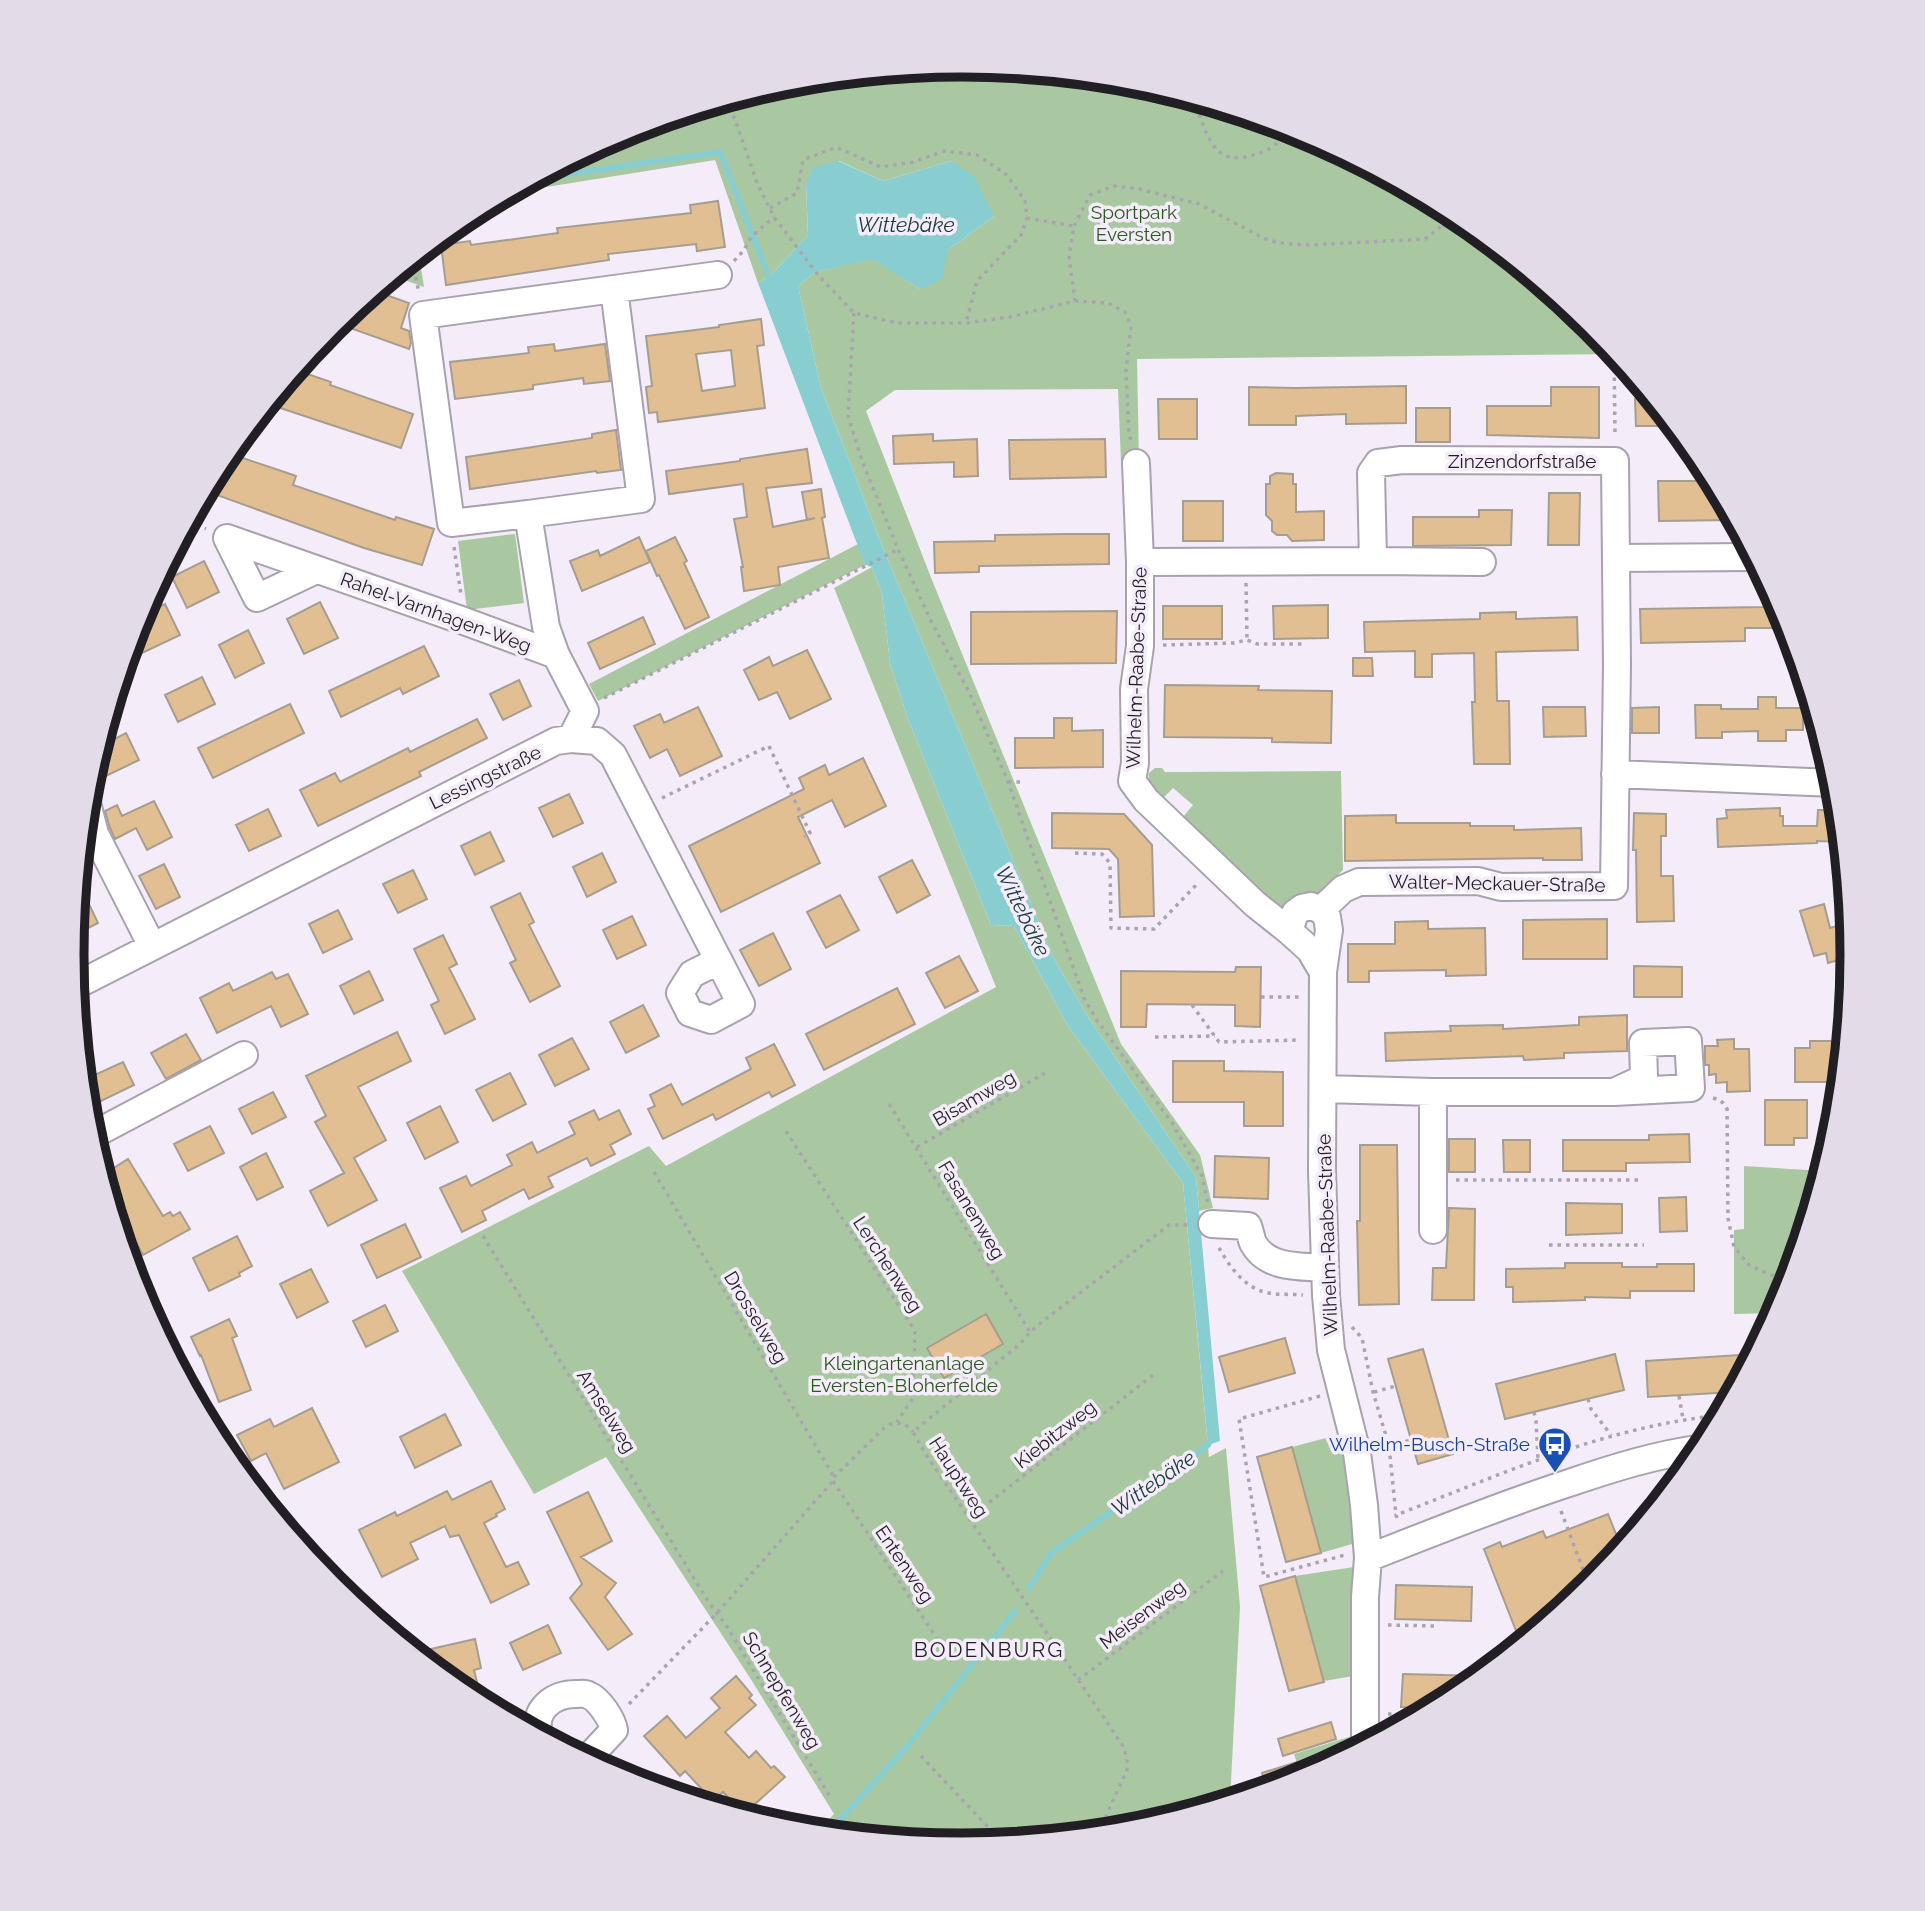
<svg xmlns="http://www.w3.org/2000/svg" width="1925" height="1911" font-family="Raleway,sans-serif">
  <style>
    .green { fill: #a9c8a1 }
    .water { fill: #88ced1 }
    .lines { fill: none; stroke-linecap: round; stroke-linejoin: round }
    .stream { stroke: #88ced1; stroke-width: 6 }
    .building { fill: #e1bf92; stroke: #a69d91; stroke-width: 2; fill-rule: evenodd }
    .minor-casing { stroke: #a9a1ad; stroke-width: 30 }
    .path { stroke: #aaa4ae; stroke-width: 3.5; stroke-dasharray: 3.5 5; stroke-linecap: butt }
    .minor { stroke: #fff; stroke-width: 26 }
    .labels { text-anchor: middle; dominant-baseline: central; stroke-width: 7; stroke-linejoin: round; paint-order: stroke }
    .park-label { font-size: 19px; fill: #2b581e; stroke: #f4ecf9 }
    .street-label { font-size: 19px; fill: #221f24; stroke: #f4ecf9 }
    .transit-label { font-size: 19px; fill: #164399; stroke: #f4ecf9; text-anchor: end }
    .water-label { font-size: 21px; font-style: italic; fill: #1b3d3f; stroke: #f4ecf9 }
    .neighbourhood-label { font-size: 21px; letter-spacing: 2px; fill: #221f24; stroke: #f4ecf9 }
    .rim { fill: none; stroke: #221f24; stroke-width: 9 }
  </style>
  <rect width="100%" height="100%" fill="#f4ecf9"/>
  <path class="green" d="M963,65L1137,82L1304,133L1458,215L1593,326L1616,354L1137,359L1139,462L1121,463L1118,389L895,390L866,411L932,580L1121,1044L1200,1155L1213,1208L1199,1211L1196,1177L1088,1017L1054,959L881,543L821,388L798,286L815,272L872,258L920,289L948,250L994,216L951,161L883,181L839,161L806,185L808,235L769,277L758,283L715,160L509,193L622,132L789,82Z
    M419,255L424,287L393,276Z
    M515,534L524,603L467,610L458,541Z
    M858,544L865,565L598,701L589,684Z
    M872,567L882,594L890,663L908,719L991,925L1014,926L1068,1026L1183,1183L1209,1457L1226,1448L1240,1607L1230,1801L1136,1829L962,1846L817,1832L834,1814L752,1681L606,1457L534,1494L402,1271L649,1146L666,1166L996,987L834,588Z
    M1155,768H1162L1165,772H1181L1341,771L1343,870L1319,893L1302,895L1288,907L1272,905L1182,818L1193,805L1173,788L1162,799L1148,784L1149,773Z
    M1744,1166L1824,1171L1785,1297L1776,1313L1734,1314V1230L1744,1229Z
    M1352,1431L1366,1540L1321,1553L1292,1447Z
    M1367,1565L1365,1674L1324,1681L1295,1576Z
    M1365,1732V1746L1302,1779L1294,1754Z"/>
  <path class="water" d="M838,161L883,181L951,161L974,176L994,216L948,250L942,279L920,289L872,259L815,272L798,286L821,388L881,543L1054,959L1088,1017L1196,1177L1220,1441L1208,1445L1183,1183L1068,1026L1014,926L991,925L908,719L890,663L882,594L872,567L865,565L758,283L769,277L808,235L806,185L813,167Z"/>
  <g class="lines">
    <path class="stream" d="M535,179L720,152L769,277
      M1029,1588L1051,1553L1208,1445L1211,1438
      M828,1833L908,1745L1015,1611"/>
  </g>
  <path class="building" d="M718,201L725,247L697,251L696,244L608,254L609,260L446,285L441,245L470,241L471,245L558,233L557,228L691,213L690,205Z
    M375,291L409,303L401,328L409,331L411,343L409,349L336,323Z
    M761,319L764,345L757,346L765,408L658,422L657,412L649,413L646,387L652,386L646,336L719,327V325ZM731,350L735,386L702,391L696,354Z
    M554,344L555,351L605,344L610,381L584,384L583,378L533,385V389L455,399L450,362L529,353L528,347Z
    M296,370L331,382L330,385L413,414L401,448L268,404Z
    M1406,386V423L1346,424V414L1296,416V425H1249V387L1296,388Z
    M1551,387H1599V438L1487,435V406H1551Z
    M1158,399H1197V439H1159Z
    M1635,399H1652L1675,426H1636Z
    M1416,408H1450V442H1416Z
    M616,430L621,470L597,473L596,471L470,489L466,457L592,438V434Z
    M933,434V441L977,439L978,476L954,477V462L894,464L893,436Z
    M1105,439L1106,477L1010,479L1009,440Z
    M807,449L812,483L766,488L773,527L815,518L807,520L802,492L821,489L825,517L822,518L829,558L778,567L780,585L744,591L741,567H743L734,519L747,517L743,484L669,494L666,471L740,461V459Z
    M228,453L296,476L293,485L395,520L396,517L434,529L422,565L364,548L206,491L222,460Z
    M1276,473L1293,474V484H1296V512L1324,511V540L1292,541L1287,535H1277L1272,531V521L1266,515V484H1270V476Z
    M1658,481H1714L1735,520L1659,521Z
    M1549,493H1580L1579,545H1548Z
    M1183,501H1223V541H1183Z
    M1479,510H1512L1511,545L1413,546V517H1479Z
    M1067,534H1109V564L979,566V572L935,573L934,542L995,541V535Z
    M639,537L650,562L582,591L570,561L598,550L600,556Z
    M675,537L687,561L684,563L709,617L685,629L659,575L657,576L646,551Z
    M204,561L219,592L187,608L172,577Z
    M1764,595H1775L1786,615L1789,628H1745V641L1641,643L1640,609L1764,607Z
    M320,602L338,638L304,654L287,619Z
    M165,604L180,635L125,661L139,617Z
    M1328,605V638L1274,639L1273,606Z
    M1163,606H1222V639H1163Z
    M1117,611L1116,663L971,664V612Z
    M1516,612V619L1577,617L1578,650L1496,652L1497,701H1509L1510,764H1474L1472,702H1475L1474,653L1432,654V677H1415V651L1365,652L1364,622L1480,619V613Z
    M643,617L655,644L600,669L588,643Z
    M248,630L264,663L235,678L219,645Z
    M424,646L439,676L403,694L400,688L341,717L329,691Z
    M807,650L831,699L790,719L777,692L759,700L744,670L769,657L773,666Z
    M1353,658H1372L1373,676H1353Z
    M202,677L215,704L178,722L165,695Z
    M519,680L531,706L503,720L490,694Z
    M1165,685L1259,686L1258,690L1332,691L1331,743L1272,742V738L1164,737Z
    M1758,697H1776V708H1803V730H1786V741H1758V731L1722,732V738H1696L1695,705H1721V709H1758Z
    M290,704L304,733L213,778L198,748Z
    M698,707L722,756L680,776L667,749L650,758L634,726L660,714L664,723Z
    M1543,707H1585L1586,736L1544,737Z
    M1659,707V733H1632V708Z
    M1054,718H1072V731L1103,730V767L1015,768V738H1054Z
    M477,719L487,738L419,772L421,776L318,826L300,790L335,773L340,782L408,748L410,752Z
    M126,733L139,760L106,776L96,757L99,747Z
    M863,758L886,806L845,827L832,800L798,817L820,863L721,912L689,846L804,789L799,778L825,765L829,775Z
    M569,794L583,823L553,837L539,808Z
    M154,801L172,837L147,850L136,828L115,839L110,828L105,811L117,805L122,816Z
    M1780,808V816H1783V826H1817L1818,810H1839L1842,842L1817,841V843L1718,847L1717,819L1727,818L1726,810Z
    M268,809L281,836L249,851L236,825Z
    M1052,813L1124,814L1152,845L1154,916L1120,917L1118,859L1109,849L1052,848Z
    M1634,813L1666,814V836H1661V876H1673L1674,921L1637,922L1636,850H1633Z
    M1396,815V823H1470V826H1514V830L1581,828L1582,860H1543V858L1345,861V816Z
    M490,832L504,861L475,875L461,846Z
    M602,853L616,882L587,897L573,867Z
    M912,860L930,895L897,913L879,877Z
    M164,864L180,897L156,909L139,876Z
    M413,870L427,899L398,913L383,884Z
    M79,883L98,923L74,935L76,915Z
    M520,893L534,922L529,925L560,986L530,1002L510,963L516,960L491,907Z
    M840,895L859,930L826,948L807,912Z
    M1824,904L1830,928L1850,922L1853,956L1828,963L1826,953L1814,956L1800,911Z
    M338,910L352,939L323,953L309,924Z
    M632,916L646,945L617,959L603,930Z
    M1607,919V959H1523V920Z
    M1428,921V929L1485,928L1486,975L1446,976V970L1369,971V982H1348V944H1395V922Z
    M773,933L791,969L759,986L740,950Z
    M443,935L457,964L449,968L475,1019L445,1034L431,1005L439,1001L414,949Z
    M959,956L978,991L945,1008L926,973Z
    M1634,966L1682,967V997H1634Z
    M1236,967H1261L1260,1027L1235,1026V1005L1147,1004L1146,1027H1121V971L1235,972Z
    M369,971L383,1000L354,1014L340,986Z
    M272,972L276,979L288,974L308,1014L281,1027L271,1006L217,1033L200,998L229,983L233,991Z
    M897,988L915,1024L824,1070L806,1034Z
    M643,1005L659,1036L626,1053L610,1022Z
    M1627,1015V1051L1564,1053V1058L1524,1060L1523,1056L1386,1061L1385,1033L1451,1031L1450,1026L1503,1025V1029L1579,1025V1017Z
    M397,1032L411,1061L358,1087L386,1140L354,1158L377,1200L328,1226L310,1191L344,1173L315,1122L326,1116L306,1076Z
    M186,1034L201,1060L166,1079L151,1053Z
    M572,1038L589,1069L555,1086L539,1055Z
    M1734,1039V1049H1749L1750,1091L1727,1092V1082L1716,1083V1074L1709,1075V1065H1705V1046H1718L1717,1040Z
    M1810,1041H1833V1043H1845L1841,1082H1795V1048H1810Z
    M774,1044L795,1085L772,1097L769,1092L716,1120L713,1114L663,1139L648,1109L655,1106L650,1095L671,1084L682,1105L751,1069L746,1058Z
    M1173,1061H1224V1071L1283,1072V1126H1244V1102H1173Z
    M123,1062L134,1085L99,1102L88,1078Z
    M510,1073L526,1104L493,1121L476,1090Z
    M273,1092L286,1117L252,1134L239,1109Z
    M1765,1100H1807V1138H1794V1145H1765Z
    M440,1106L458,1142L425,1159L407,1123Z
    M594,1110L599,1120L619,1110L631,1134L610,1145L615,1154L591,1166L587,1158L548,1177L553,1187L529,1199L524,1189L482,1211L486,1220L462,1232L440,1188L466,1176L471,1186L512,1165L507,1155L532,1142L537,1153L575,1134L569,1122Z
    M210,1126L224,1153L188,1171L174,1144Z
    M1689,1134L1690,1162L1626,1163V1171H1563V1140H1649V1135Z
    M1449,1139H1475V1172H1449Z
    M1503,1140H1530V1172H1504Z
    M1360,1145H1397L1399,1304L1359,1305L1357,1221H1360Z
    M266,1153L283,1187L257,1200L240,1167Z
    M1215,1156L1269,1158L1268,1199L1214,1197Z
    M128,1159L163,1216L170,1212L173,1216L180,1212L190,1229L143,1255L118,1209L116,1210L111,1202L103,1175Z
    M1686,1197L1687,1231L1660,1232L1659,1198Z
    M1566,1203L1622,1204V1233L1566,1235Z
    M1449,1208L1475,1209L1474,1300H1432L1433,1268H1446Z
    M405,1224L421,1257L377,1278L361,1245Z
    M237,1236L252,1266L239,1273L240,1276L209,1291L193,1258Z
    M1565,1263H1622V1267H1657V1264H1694V1291H1630V1298L1585,1297V1300L1513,1302V1287H1506V1269L1565,1268Z
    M311,1269L328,1302L297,1318L280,1284Z
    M385,1305L398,1331L366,1347L353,1321Z
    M986,1314L1003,1344L944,1378L927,1348Z
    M229,1319L237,1336L232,1338L251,1390L219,1402L201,1355L200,1356L191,1337Z
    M1285,1338L1295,1373L1229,1392L1219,1357Z
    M1423,1349L1453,1454L1418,1464L1388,1359Z
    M1615,1354L1624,1390L1505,1419L1496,1384Z
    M1755,1354L1734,1392L1648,1397L1646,1361Z
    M312,1408L339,1462L284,1489L266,1453L251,1461L237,1435L270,1419L274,1427Z
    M445,1414L461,1445L415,1468L400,1437Z
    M1292,1447L1321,1553L1286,1562L1257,1457Z
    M491,1481L505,1509L496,1514L497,1516L484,1523L506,1567L518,1562L529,1584L491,1603L459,1535L450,1537L445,1526L410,1543L418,1559L382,1577L359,1530L395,1512L397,1516L447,1491L452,1500Z
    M588,1492L612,1541L581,1557L616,1583L605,1597L632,1634L608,1650L570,1598L582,1584L547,1512Z
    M1608,1514L1622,1549L1592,1586L1529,1637L1520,1641L1484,1549L1500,1542L1502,1547L1543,1531L1546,1538Z
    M1295,1576L1324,1682L1289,1691L1260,1586Z
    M1396,1585L1472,1587L1471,1621L1395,1619Z
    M548,1625L561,1653L523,1670L510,1643Z
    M475,1639L481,1668L474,1670L479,1690L464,1693L436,1670L431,1649Z
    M1403,1674L1482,1676L1457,1696L1435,1708L1401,1707Z
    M736,1676L752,1695L749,1698L756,1705L725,1732L749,1758L756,1751L771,1768L774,1766L785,1777L744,1814L723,1792L713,1801L685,1771L680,1776L644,1736L667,1716L686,1738L720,1708L711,1698Z
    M1331,1722L1336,1739L1283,1756L1278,1739Z
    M1297,1762L1302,1779L1267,1789L1262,1773Z"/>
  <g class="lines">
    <g class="minor-casing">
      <path id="minor" d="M614,289L718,275
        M1136,463L1140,562V646L1134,689L1135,763L1132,781L1146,800L1255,904L1289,931
        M528,514L451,523L423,315L614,289L641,499L528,514L546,627L556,655L585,711L571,739
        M1616,558L1754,557
        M1140,562L1373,561
        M316,570L257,598L227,538L464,621L556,655
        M1615,774L1836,783
        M87,803L95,834L152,946
        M1321,910L1343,889L1359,882L1478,881L1501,887L1614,886L1617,665L1615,461L1402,460L1378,463L1371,473L1373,561L1482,562
        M1323,972L1310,950L1289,931L1295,913L1302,908L1311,906L1321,910L1327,917L1329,930L1323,972L1322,1171L1326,1295L1331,1350L1357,1453L1364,1505L1368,1558L1365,1597V1746
        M75,986L556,741L571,739L597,741L613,755L741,1004L711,1020L690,1013L680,993L692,974L718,961
        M1688,1041L1691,1088L1614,1092L1644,1078L1643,1043Z
        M1323,1089L1433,1092H1614
        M91,1136L244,1055
        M1212,1224L1248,1226C1250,1231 1251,1238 1253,1243C1267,1269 1300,1266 1325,1268
        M1433,1230V1092
        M1368,1558C1434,1532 1501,1505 1569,1483C1613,1468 1658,1454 1704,1448
        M539,1734C532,1710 554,1693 577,1694C581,1694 585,1693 588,1695C599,1699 612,1719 614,1730L586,1760"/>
    </g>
    <path class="path" d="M734,99L735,117
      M1192,99C1207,126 1208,167 1250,156C1269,151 1279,144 1290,128
      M724,101L735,119L757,183L774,217L818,275L854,313L898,323H966L1009,317L1075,301L1069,257L1074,226L1090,195L1114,186L1139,189L1199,204L1263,238L1279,243L1309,245L1425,239L1443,225L1437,204
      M770,208L797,193L803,160L836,147L881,167L913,162L944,151L977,155L1007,175L1025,201L1027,218L1021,235L977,281L966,323
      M1027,218L1073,226
      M1443,225L1495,246
      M734,261L744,250L751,237L774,217
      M403,268L415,273L419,293
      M1075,301L1108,303L1125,312L1131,326L1126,371L1129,434L1131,441
      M854,313L848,416L862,461L898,549L931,621L969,692L1008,782L1084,998L1096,1019L1172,1123L1202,1176L1208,1203
      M1614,352L1615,437
      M189,522L206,529
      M454,547L461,595
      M1246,583L1247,640
      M1163,645L1233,643L1247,640L1257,644H1303
      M604,698L897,550
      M1008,782H1022
      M662,798L769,746L810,833L804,837
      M1075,853L1102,854L1110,863L1111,928L1154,929L1199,882
      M1261,997H1300
      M1192,1005L1219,1042L1300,1040
      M1155,1037L1215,1036
      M1713,1098C1720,1100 1724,1102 1727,1109L1728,1218L1734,1247L1749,1265L1789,1283
      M889,1104L1030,1332
      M786,1131L915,1331L913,1398L897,1422
      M917,1147L1045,1073
      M654,1172L834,1477
      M1456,1180H1643
      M483,1236L708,1601L726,1625L829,1795
      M1549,1245H1644
      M1219,1248C1230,1267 1245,1289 1269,1293C1280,1295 1292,1294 1303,1295
      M1352,1327L1362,1338L1373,1392L1389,1446L1396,1515
      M1374,1392L1396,1386
      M1320,1396L1239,1419L1264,1577L1345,1555
      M1679,1396L1683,1419
      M1588,1399L1591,1409L1611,1435
      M1534,1412L1536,1421L1538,1459
      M1389,1446L1411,1440
      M1664,1477L1670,1491
      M833,1481L953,1663
      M1646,1509L1647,1516L1650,1515
      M1561,1511L1590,1588
      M969,1518L1157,1372
      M1397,1518L1396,1515C1505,1473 1604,1427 1722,1415
      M1388,1625L1436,1626
      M1078,1680L1223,1571
      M629,1704L717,1613L833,1481L834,1477L887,1425C899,1422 905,1422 913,1432
      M1388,1714H1425
      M921,1756L1002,1842
      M1098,1833L1127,1770V1759L1123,1746L925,1453L913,1432L1021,1343L1030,1332L1047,1318L1169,1225H1189"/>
    <use href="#minor" class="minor"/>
  </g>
  <defs>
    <g id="bus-pin" transform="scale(1.75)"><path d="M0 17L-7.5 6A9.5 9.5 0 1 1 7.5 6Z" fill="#1a4fb4" stroke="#f4ecf9"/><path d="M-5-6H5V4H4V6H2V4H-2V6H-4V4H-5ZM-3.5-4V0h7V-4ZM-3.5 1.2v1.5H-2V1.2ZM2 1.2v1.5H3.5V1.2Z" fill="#fff"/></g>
  </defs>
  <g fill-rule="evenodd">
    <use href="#bus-pin" x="1555" y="1444"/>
  </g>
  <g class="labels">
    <g class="park-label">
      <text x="1134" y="212">Sportpark<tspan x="1134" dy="22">Eversten</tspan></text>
      <text x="904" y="1363">Kleingartenanlage<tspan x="904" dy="22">Eversten-Bloherfelde</tspan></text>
    </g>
    <g class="street-label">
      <text x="1522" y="461">Zinzendorfstraße</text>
      <text transform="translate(436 612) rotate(20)">Rahel-Varnhagen-Weg</text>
      <text transform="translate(1136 668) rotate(-88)">Wilhelm-Raabe-Straße</text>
      <text transform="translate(485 777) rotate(-26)">Lessingstraße</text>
      <text transform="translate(1497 883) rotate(1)">Walter-Meckauer-Straße</text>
      <text transform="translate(974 1098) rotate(-30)">Bisamweg</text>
      <text transform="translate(972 1210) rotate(59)">Fasanenweg</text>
      <text transform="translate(1327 1235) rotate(-92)">Wilhelm-Raabe-Straße</text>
      <text transform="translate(888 1264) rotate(57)">Lerchenweg</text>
      <text transform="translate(756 1317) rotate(59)">Drosselweg</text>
      <text transform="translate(607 1411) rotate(58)">Amselweg</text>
      <text transform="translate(1055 1434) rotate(-38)">Kiebitzweg</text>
      <text transform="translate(959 1477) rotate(57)">Hauptweg</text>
      <text transform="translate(905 1564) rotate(56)">Entenweg</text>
      <text transform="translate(1142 1614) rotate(-37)">Meisenweg</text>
      <text transform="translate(782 1690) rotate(59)">Schnepfenweg</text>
    </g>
    <g class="transit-label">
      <text x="1530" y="1444">Wilhelm-Busch-Straße</text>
    </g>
    <g class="water-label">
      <text x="906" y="224">Wittebäke</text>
      <text transform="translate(1023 911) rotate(64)">Wittebäke</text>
      <text transform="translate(1153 1483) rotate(-35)">Wittebäke</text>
    </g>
    <g class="neighbourhood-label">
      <text x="989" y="1649">BODENBURG</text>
    </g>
  </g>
  <path d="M0 0H1925V1911H0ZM84 955a878 878 0 1 1 1756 0a878 878 0 1 1-1756 0Z" fill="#e3dce8" fill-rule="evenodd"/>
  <path class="rim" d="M84 955a878 878 0 1 1 1756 0a878 878 0 1 1-1756 0Z"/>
</svg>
